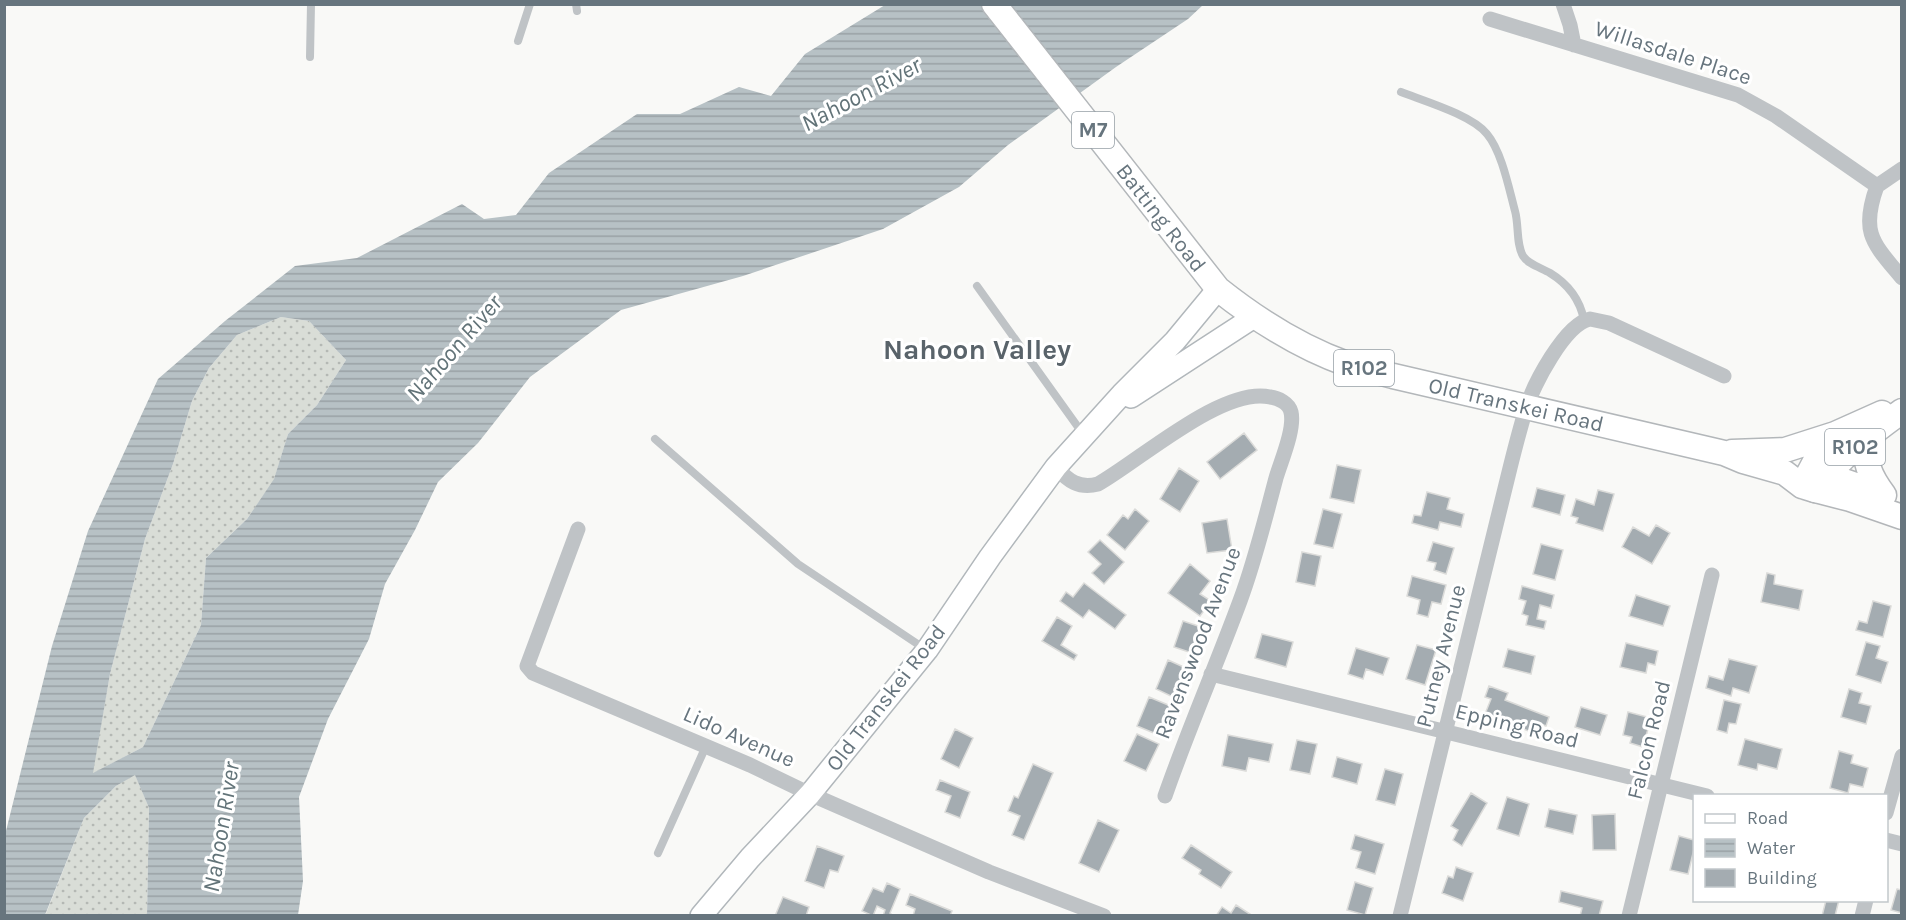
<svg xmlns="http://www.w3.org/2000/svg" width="1906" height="920" font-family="Karla,sans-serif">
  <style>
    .grass { fill: url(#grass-dots) }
    .water { fill: url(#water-rules); fill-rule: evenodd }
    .building { fill: #a4acb1; stroke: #dbdbd9; stroke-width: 1.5 }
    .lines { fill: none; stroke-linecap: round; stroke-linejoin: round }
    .secondary-casing { stroke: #b1b7bb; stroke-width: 24 }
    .primary-casing { stroke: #b3b7ba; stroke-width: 27 }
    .trunk-casing { stroke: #b3b6b9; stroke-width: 27 }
    .service { stroke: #bfc3c6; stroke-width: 8 }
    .minor { stroke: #bfc3c6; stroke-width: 15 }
    .secondary { stroke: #fff; stroke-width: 21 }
    .primary { stroke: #fff; stroke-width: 24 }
    .trunk { stroke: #fff; stroke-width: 24 }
    .labels { text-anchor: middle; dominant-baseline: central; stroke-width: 6; stroke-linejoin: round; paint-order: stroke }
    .shield { fill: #fff; stroke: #959ea5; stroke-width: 1.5 }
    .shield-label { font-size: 21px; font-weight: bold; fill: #67757e }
    .street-label { font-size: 22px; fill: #67757e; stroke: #fff }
    .water-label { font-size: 24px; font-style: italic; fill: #627378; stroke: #fff }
    .district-label { font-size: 28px; font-weight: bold; fill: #59636a; stroke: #fff }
  </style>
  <defs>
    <pattern id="grass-dots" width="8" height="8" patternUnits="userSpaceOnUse" patternTransform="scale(1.5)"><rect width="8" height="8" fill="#d9ddd7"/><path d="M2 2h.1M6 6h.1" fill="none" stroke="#b4b8b4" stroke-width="1.8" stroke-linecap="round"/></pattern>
    <pattern id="water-rules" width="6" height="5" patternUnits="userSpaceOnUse" patternTransform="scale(1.5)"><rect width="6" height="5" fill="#b7c1c5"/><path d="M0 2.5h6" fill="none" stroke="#99a1a5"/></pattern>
  </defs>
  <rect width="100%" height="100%" fill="#f9f9f7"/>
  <path class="grass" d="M281,317L309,321L346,360L317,405L288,434L274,480L247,519L206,558L201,625L143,747L92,774L110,674L145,539L173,464L192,401L209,368L237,335Z
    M135,774L149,808L147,915L45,916L84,818L116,786Z"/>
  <path class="water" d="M885,5H1203L1188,19L1116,67L1008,145L959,187L883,229L743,276L621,310L530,377L478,443L438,482L415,530L385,584L369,639L328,719L299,797L303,881L298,915H147L149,808L135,775L116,786L84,818L45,915L5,916V835L52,646L88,531L158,379L225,321L295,266L357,258L462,204L484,219L516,215L549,173L637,114H680L739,87L771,96L805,54ZM281,317L309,321L346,360L317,405L288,434L274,479L247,519L206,558L201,625L143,747L93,773L110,674L145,539L173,464L192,401L209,368L237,335Z"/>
  <path class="building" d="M1244,433L1257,450L1220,479L1207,462Z
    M1337,465L1361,470L1354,503L1330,498Z
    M1179,468L1199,481L1180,512L1160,499Z
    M1537,488L1565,495L1560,515L1532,507Z
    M1598,490L1614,494L1603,531L1576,523L1578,518L1571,516L1576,499L1594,505Z
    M1427,492L1450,498L1447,509L1464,514L1461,527L1440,522L1438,530L1412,523L1414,515L1421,516Z
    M1135,509L1149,521L1125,550L1107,535L1123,515L1128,519Z
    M1323,509L1342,514L1333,548L1314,544Z
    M1227,519L1232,550L1207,553L1202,523Z
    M1656,525L1670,533L1652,564L1622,547L1633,527L1649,536Z
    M1100,540L1124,562L1104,584L1092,573L1101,564L1088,552Z
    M1433,542L1454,548L1446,574L1434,570L1436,563L1427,561Z
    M1541,544L1563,550L1555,580L1533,574Z
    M1302,552L1321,556L1315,586L1296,582Z
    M1190,564L1210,581L1200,594L1211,601L1200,616L1168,593Z
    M1767,573L1775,575L1774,584L1803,590L1799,610L1761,602Z
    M1412,576L1446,585L1441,604L1432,602L1428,617L1417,614L1420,600L1407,596Z
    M1084,583L1126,615L1115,629L1089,610L1083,618L1060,601L1066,592L1073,597Z
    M1522,586L1554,595L1551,608L1540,605L1537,619L1546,621L1544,629L1526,625L1528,616L1522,614L1526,601L1519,599Z
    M1636,595L1670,606L1663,626L1629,616Z
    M1873,601L1891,606L1883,637L1856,630L1859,621L1867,623Z
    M1057,617L1072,626L1061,645L1077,655L1074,660L1042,641Z
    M1183,621L1201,627L1192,653L1174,647Z
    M1262,634L1293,642L1286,667L1255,658Z
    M1866,642L1880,646L1876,658L1888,662L1881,683L1856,675Z
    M1626,643L1658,651L1655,665L1648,663L1646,673L1620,667Z
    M1417,645L1436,650L1425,685L1406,679Z
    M1356,648L1389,658L1383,675L1366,669L1363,679L1348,674Z
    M1508,649L1535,656L1531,674L1503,667Z
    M1729,659L1757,666L1749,693L1733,688L1731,696L1706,688L1709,676L1723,680Z
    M1168,660L1188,669L1175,698L1156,689Z
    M1489,686L1508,693L1505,700L1549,717L1546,726L1535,722L1531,732L1485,714L1491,699L1485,697Z
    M1849,689L1862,693L1859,703L1871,706L1866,724L1841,717Z
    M1149,697L1173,707L1161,736L1137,726Z
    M1724,700L1741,704L1736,724L1729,723L1727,733L1717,730Z
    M1581,707L1607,715L1600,735L1575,727Z
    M1628,712L1651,718L1643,747L1630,743L1632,737L1623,735Z
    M955,729L973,738L959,768L941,759Z
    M1137,734L1159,744L1146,771L1124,761Z
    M1228,735L1273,744L1269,762L1249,758L1246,771L1222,766Z
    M1745,739L1782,749L1777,769L1758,764L1757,770L1738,765Z
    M1297,740L1317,744L1310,774L1290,770Z
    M1839,751L1853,755L1851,763L1868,768L1863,787L1850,784L1848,793L1830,788Z
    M1337,757L1362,764L1357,784L1332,777Z
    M1033,764L1053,773L1024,840L1012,835L1020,816L1008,811L1014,796L1018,798Z
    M1385,769L1403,774L1395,805L1376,800Z
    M940,780L970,792L960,818L945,812L951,796L936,790Z
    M1471,793L1487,803L1462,846L1453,840L1458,830L1451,826Z
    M1507,797L1529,804L1519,836L1497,829Z
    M1549,809L1577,815L1573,834L1545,827Z
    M1615,814L1616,850H1593L1592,815Z
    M1098,820L1119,830L1099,872L1079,863Z
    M1355,835L1384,844L1375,874L1356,868L1361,852L1351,849Z
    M1679,836L1694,840V849L1688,874L1670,870Z
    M1191,845L1232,872L1221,888L1199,874L1201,870L1182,858Z
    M817,846L844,856L838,872L830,870L824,888L805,881Z
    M1456,867L1473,873L1463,901L1442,893L1448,876L1453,878Z
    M1355,882L1373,888L1365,915L1347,910Z
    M887,883L900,889L890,913L893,916H883L885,910L877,906L873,916L862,911L873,888L883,892Z
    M1897,889L1902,890V913L1891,910Z
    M1561,891L1603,901L1599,916H1580L1582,908L1559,902Z
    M910,894L952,911L950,916H913L915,909L906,905Z
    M783,897L809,907L806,916H775Z
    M1826,900H1839L1835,916H1822Z
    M1236,905L1253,916H1216L1222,907L1231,913Z"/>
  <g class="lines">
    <g class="secondary-casing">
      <path id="secondary" d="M1131,397L1254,317
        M701,916L750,858L810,794L927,650L990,557L1056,467L1122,394L1175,341L1218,289"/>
    </g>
    <g class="primary-casing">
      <path id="primary" d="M994,4L1218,289C1257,320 1299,347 1347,364C1362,369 1378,372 1393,376L1724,453L1743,461L1785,473L1802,486L1815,490C1839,458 1870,434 1902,411
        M1732,452L1785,450L1835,434
        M1802,486L1819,454L1835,434L1882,413"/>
    </g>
    <g class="trunk-casing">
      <path id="trunk" d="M1866,437C1863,460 1870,477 1884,495
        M1827,475L1867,489
        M1815,490L1850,499L1902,517"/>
    </g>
    <path class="service" d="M576,4L577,11
      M518,41L530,4
      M310,57L311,4
      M1401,92C1424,101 1472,115 1487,134C1502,152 1509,189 1515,211C1519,225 1516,244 1523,256C1529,265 1542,268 1550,273C1568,284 1580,300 1584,320
      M977,286L1083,434
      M655,439L798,564L925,649
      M658,853L706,746"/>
    <path class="minor" d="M1563,4L1570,25L1574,45
      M1490,19L1738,95L1776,116L1877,186
      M1902,169L1877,186C1860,233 1873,243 1902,278
      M1056,467C1068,481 1079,489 1098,484C1139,461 1223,386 1270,397C1278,398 1289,403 1291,412C1295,429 1281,461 1276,478C1265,519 1255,561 1240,601C1216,666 1188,730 1165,796
      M578,529L527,666L533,673L750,765L810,794L989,872L1104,916
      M1211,674L1707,796
      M1886,813L1902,756
      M1886,840L1902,844
      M1400,916L1510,468C1515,448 1520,428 1526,409C1533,385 1565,324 1590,319L1609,323L1724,376
      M1629,916L1712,575
      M1862,916L1866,900"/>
    <use href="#secondary" class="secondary"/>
    <use href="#primary" class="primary"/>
    <use href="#trunk" class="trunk"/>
  </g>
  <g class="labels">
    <g class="shield">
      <rect x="1072" y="112" width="42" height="36" rx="4.5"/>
      <rect x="1334" y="350" width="60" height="36" rx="4.5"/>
      <rect x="1825" y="429" width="60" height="36" rx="4.5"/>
    </g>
    <g class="shield-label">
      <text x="1093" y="130">M7</text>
      <text x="1364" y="368">R102</text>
      <text x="1855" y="447">R102</text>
    </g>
    <g class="street-label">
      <text transform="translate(1673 53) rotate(18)">Willasdale Place</text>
      <text transform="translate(1161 218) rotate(52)">Batting Road</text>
      <text transform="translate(1516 405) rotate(13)">Old Transkei Road</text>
      <text transform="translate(1198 643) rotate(-69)">Ravenswood Avenue</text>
      <text transform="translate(1441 656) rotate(-76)">Putney Avenue</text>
      <text transform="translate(886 698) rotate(-52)">Old Transkei Road</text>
      <text transform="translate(1517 726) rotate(14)">Epping Road</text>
      <text transform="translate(739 737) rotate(24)">Lido Avenue</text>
      <text transform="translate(1649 740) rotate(-76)">Falcon Road</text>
    </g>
    <g class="water-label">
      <text transform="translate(861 94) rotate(-28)">Nahoon River</text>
      <text transform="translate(454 348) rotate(-49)">Nahoon River</text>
      <text transform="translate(221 827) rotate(-81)">Nahoon River</text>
    </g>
    <g class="district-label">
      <text x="977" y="349">Nahoon Valley</text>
    </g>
  </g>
  <rect width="1906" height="920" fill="none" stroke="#67757e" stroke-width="12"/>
  <rect x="1693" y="794" width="195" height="108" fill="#ffffff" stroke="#c2c8cb" stroke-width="1.5"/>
  <rect x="1705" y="814" width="30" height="9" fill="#ffffff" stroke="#c2c8cb" stroke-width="1.5"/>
  <text x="1747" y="824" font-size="18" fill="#67757e">Road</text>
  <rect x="1705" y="839" width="30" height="18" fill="url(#water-rules)" stroke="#c2c8cb" stroke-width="1.5"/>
  <text x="1747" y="854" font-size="18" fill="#67757e">Water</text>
  <rect x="1705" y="869" width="30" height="18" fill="#a4acb1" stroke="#c2c8cb" stroke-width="1.5"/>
  <text x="1747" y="884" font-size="18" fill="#67757e">Building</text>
</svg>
